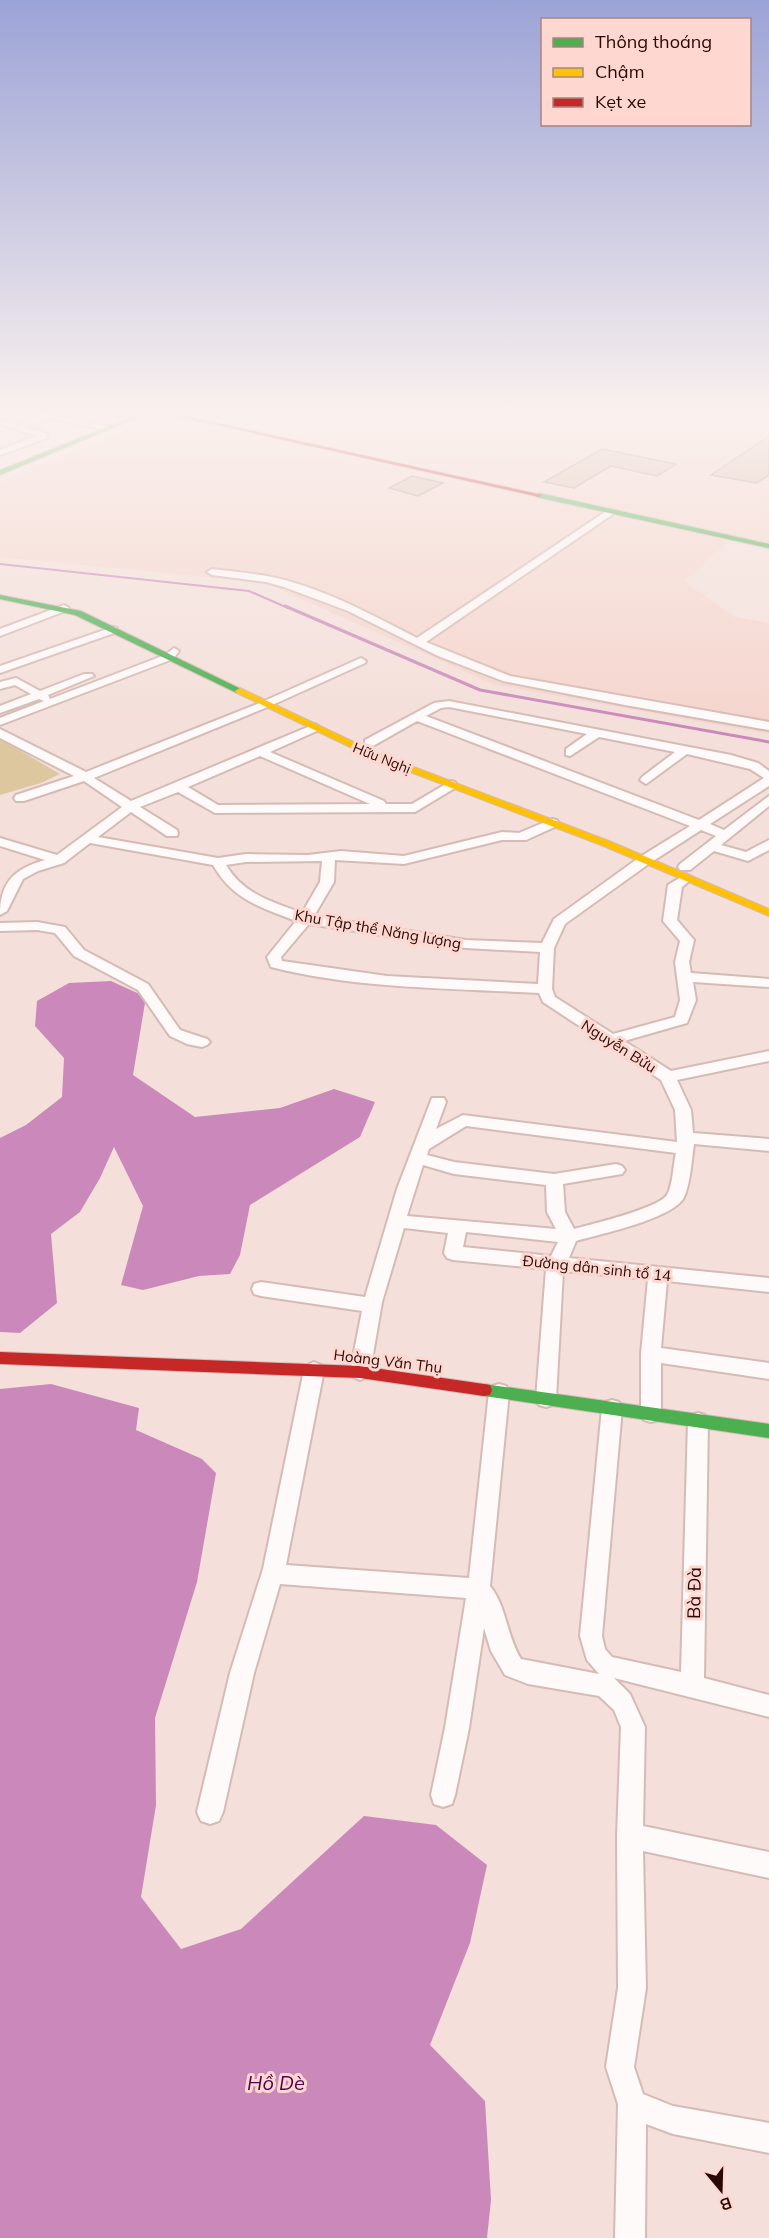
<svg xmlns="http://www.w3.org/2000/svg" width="769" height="2238" font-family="Mulish,sans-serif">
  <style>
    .built { fill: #f5d5cd }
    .green { fill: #ddc79f }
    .water { fill: #cb89bb }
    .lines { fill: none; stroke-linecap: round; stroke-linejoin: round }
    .stream-far1 { stroke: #cb89bb; stroke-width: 2 }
    .stream { stroke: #cb89bb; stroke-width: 3 }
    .building { fill: #d8bcae; stroke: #ac968b; stroke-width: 1.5 }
    .street-casing { stroke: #d5bbb5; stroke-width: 4 }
    .fast-casing { stroke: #d5bbb5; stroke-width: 2 }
    .slow-casing { stroke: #d5bbb5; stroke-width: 2 }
    .jam-casing { stroke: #d5bbb5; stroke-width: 2 }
    .street { fill: #fdfaf9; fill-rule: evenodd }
    .fast { fill: #4caf50; fill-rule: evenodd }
    .slow { fill: #ffc107; fill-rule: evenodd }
    .jam { fill: #c62828; fill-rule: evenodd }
    .labels { text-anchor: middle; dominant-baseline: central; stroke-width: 6; stroke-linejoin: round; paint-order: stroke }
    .far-street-label { font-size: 14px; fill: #290905; stroke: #fed8d0 }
    .street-label { font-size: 15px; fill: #290905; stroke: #fed8d0 }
    .near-street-label { font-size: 18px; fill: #290905; stroke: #fed8d0 }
    .near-water-label { font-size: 20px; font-style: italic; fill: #52004c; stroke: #fed8d0 }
  </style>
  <rect width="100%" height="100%" fill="#f4dfda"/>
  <path class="built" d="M177,410H565L554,417L634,426L769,418V550L730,541L684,581L735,617L769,623V734L495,685L265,583L0,557V481Z"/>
  <path class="green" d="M0,739L60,774L41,783L0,795Z"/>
  <path class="water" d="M111,981L146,997L133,1075L195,1117L280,1108L334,1089L375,1102L360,1137L250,1205L240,1255L230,1274L199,1276L143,1290L121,1285L143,1206L114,1147L100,1178L80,1212L51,1234L57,1303L20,1333L0,1332V1138L26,1125L62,1097L64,1058L35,1026L37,1001L69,983Z
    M51,1384L139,1408L136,1430L202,1459L216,1473L197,1582L155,1718L156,1805L141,1897L181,1949L241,1929L364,1816L436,1825L487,1865L470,1943L430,2045L485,2101L491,2200L487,2238H0V1389Z"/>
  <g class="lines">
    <path class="stream-far1" d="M0,564L249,591L288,608"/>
    <path class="stream" d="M285,606L480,690L769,742"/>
  </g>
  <path class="building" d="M769,436V475L757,483L711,475Z
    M602,449L676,464L657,476L611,466L574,488L544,482Z
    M412,476L443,483L418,496L389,488Z"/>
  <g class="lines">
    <g class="street-casing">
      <path id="street" d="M20,410H32L112,428L108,430L49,418L26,427L47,434V438L0,455V450L36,436L0,424V420L18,424L40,416Z
        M629,410H639L642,412L638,414Z
        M608,510L616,512L426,642L510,676L769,722V730L625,705L503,681L438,656L348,611L284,587L266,582L212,575L207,572L212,569C230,571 249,573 267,576C320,586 370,614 417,638Z
        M64,605L69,608L68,610L0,636V629Z
        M113,627L117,628V632L0,673V666Z
        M174,648L179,651L173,659L0,725V718L44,701L39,699L0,713V706L31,694L15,685L0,689V682L16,678L40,691L84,674H92L94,676L48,695L50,699L165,655Z
        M361,658L366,661L365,663L270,706L94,778L131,801L315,724L321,728L319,730L270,752L384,801L386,804H412L451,781L455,782L457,785L455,788L415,812L215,813L178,792L140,807L177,830L178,833L177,836H167L131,812L98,837L218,858L246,854L308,855L341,851L404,856L502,832L519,833L552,819L557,820L558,823L557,826L526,840H502L404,864L335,860L334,882L314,916L466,940L542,943L554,919L640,857L690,826L417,721L373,746H365V740L434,703L449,701L731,755L758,763L769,771V786L710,824L724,830L769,796V806L721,845L746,852L769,840V850L748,861L714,851L690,870H680L678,867L680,864L716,836L701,830L650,863L565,924L554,948L552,989L555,997L613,1034L675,1017L680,1000L675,962L680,941L663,921L668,885L686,874L693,878L682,887L677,920L694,940L689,962L691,973L769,979V987L693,982L696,1000L687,1023L624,1041L671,1071L769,1051V1061L677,1080L691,1110L693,1133L769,1139V1151L694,1144C692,1158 690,1188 683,1199C670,1219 601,1234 576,1241L569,1258L769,1278V1292L667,1281L661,1348L769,1363V1379L661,1363V1414L658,1420L651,1422L644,1420L641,1414V1354L648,1279L563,1271L556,1399L553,1405L546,1407L539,1405L536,1399L546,1269L453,1260L447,1258L444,1253L448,1233L404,1228L382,1302L370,1372L367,1377L360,1380L353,1377L350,1372L362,1311L261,1296L254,1294L252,1289L254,1284L261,1282L365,1297L397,1189L432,1098H444L446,1102L436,1129L463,1115L677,1142L675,1110L661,1080L543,1002L539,993C450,988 357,989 271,967L267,957L296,921C260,907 233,900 213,865L90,843L64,863L38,871L23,879L7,911L0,915C0,882 14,869 45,860L0,846V838L57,855L122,807L84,781L24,801H16L14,798L16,795L74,776L0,738V729L86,772L262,702ZM449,707L587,734L566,749V755L570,756L599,737L675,752L642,777L640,780L646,784L687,754L750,769L764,778L699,820L426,716L441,708ZM260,756L370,804L218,805L188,787ZM322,861L320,882L302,913C272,902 243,894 226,865L246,862ZM309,924L466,948L540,952L538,984L387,976L282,961L281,957ZM466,1126L676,1153C673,1165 673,1185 667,1195C657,1209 592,1224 574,1229L565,1212L563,1184L622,1174L625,1170L622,1166L616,1164L554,1174L454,1162L427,1155L429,1149ZM423,1165L454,1174L546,1185L547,1212L556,1229L407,1216ZM466,1232L558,1242L551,1256L463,1247Z
        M37,922L65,927L84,950L148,984L180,1030L207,1039L210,1042L207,1045L202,1047L187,1044L170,1036L138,990L74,956L55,933L37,930L0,931V923Z
        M314,1362L321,1365L324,1370L286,1565L469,1578L489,1392L492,1386L499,1384L506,1386L509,1392L490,1586C506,1605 507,1637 521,1659L599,1674L587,1660L580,1636L602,1408L605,1402L612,1400L619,1402L622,1408L602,1636L605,1649L612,1657L681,1672L688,1421L691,1415L698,1413L705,1415L708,1421L704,1678L769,1695V1717L614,1678L630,1694L645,1727L643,1826L769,1852V1878L643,1851L646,1988L634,2067L643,2094L673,2106L769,2123V2153L673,2134L646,2124L645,2238H615L618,2104L606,2067L618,1988L617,1836L621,1727L614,1710L599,1696L528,1684L505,1675L491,1651L484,1628L469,1728L455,1795L452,1804L443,1807L434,1804L431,1795L445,1728L466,1598L280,1584L254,1673L223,1812L219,1821L210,1824L201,1821L197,1812L230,1673L263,1569L304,1370L307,1365Z"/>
    </g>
    <g class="fast-casing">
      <path id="fast" d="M149,410H156L0,475V470Z
        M539,493L769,544V548L536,497L535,495Z
        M0,595L81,611L245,691L237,693L75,615L0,599Z
        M484,1384L769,1424V1438L484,1396L478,1395L476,1390L478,1385Z"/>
    </g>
    <g class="slow-casing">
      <path id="slow" d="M240,688L377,753L609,841L769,909V916L601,845L371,757L237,693L235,691Z"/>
    </g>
    <g class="jam-casing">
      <path id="jam" d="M149,410H159L543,495L539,497Z
        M0,1352L360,1366L484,1384L490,1385L492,1390L490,1395L484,1396L360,1378L0,1364Z"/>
    </g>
    <use href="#street" class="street"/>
    <use href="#fast" class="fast"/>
    <use href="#slow" class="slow"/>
    <use href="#jam" class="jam"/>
  </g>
  <linearGradient id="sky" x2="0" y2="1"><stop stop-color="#9ca3d6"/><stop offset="0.57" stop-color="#faf1ee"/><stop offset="1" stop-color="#faf1ee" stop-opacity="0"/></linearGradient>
  <rect width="769" height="723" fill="url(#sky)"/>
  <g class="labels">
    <g class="far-street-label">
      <text transform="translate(382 758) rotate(22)">Hữu Nghị</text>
    </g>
    <g class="street-label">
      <text transform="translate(378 929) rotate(10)">Khu Tập thể Năng lượng</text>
      <text transform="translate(619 1046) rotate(32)">Nguyễn Bửu</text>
      <text transform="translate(597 1268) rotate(6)">Đường dân sinh tổ 14</text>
      <text transform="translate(388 1361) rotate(7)">Hoàng Văn Thụ</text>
    </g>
    <g class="near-street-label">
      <text transform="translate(694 1593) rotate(-89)">Bà Đà</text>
    </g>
    <g class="near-water-label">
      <text x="276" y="2082">Hồ Dè</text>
    </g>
  </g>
  <rect x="541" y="18" width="210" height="108" fill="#fed8d0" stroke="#a9857f" stroke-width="1.5"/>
  <rect x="553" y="38" width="30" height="9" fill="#4caf50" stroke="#a9857f" stroke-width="1.5"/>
  <text x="595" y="48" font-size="18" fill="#290905">Thông thoáng</text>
  <rect x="553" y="68" width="30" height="9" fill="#ffc107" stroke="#a9857f" stroke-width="1.5"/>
  <text x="595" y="78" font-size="18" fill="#290905">Chậm</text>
  <rect x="553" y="98" width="30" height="9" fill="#c62828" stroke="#a9857f" stroke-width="1.5"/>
  <text x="595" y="108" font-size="18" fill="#290905">Kẹt xe</text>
  <g transform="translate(721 2190) rotate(161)" stroke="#fed8d0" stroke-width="4.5" paint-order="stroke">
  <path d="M0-4.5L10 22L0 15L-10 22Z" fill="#290905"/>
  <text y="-9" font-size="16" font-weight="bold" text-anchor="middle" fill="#290905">B</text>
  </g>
</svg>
